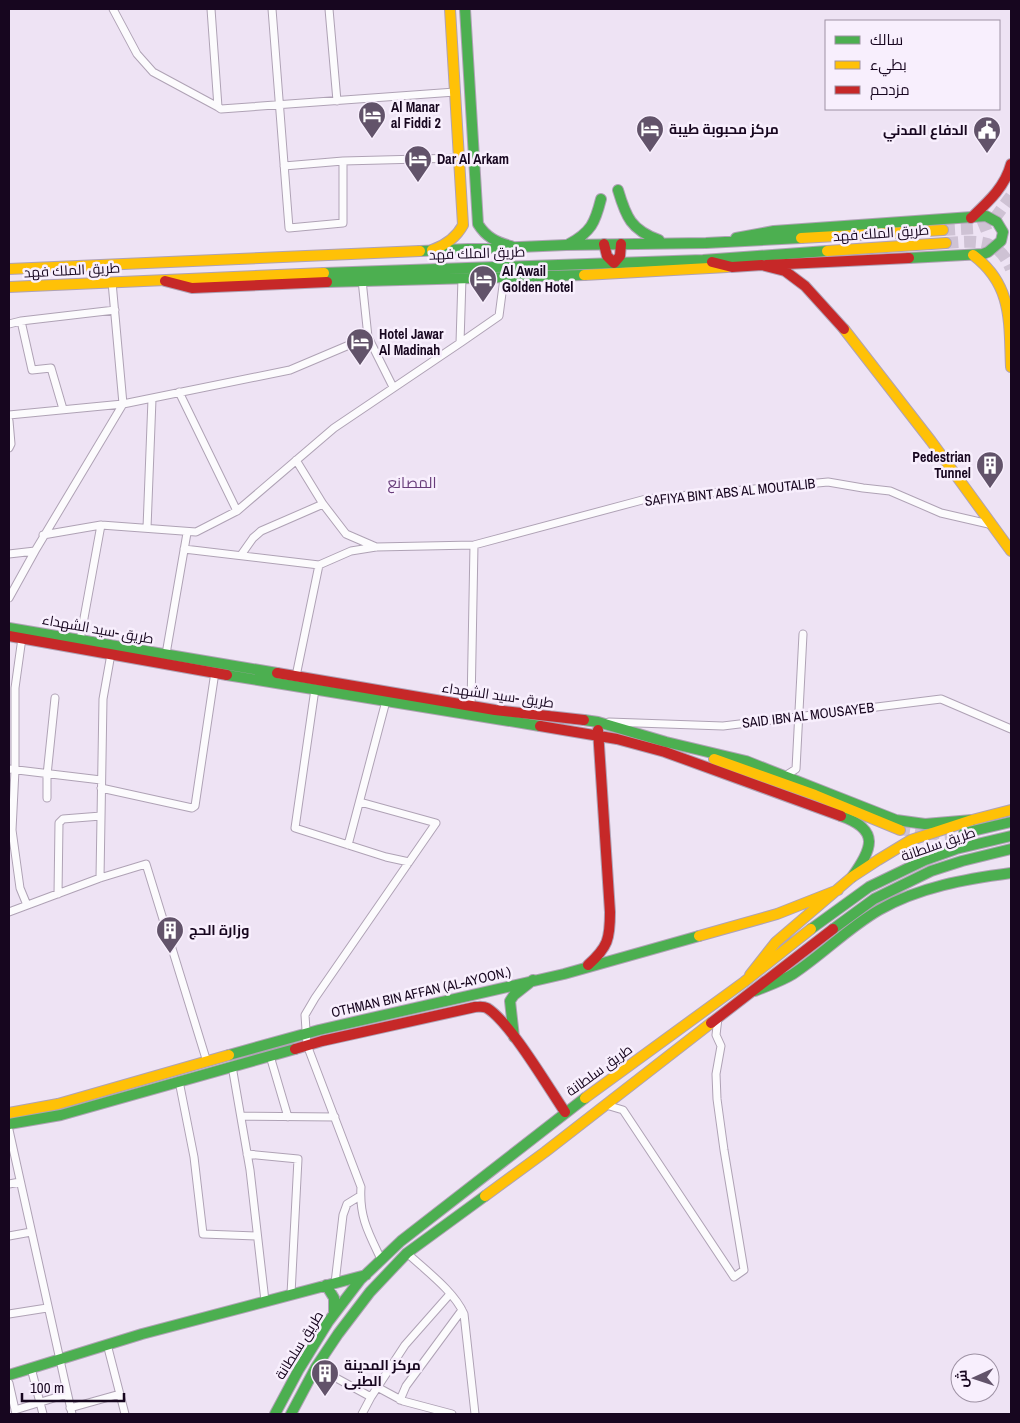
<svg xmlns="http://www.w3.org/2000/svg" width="1020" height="1423" font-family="'Archivo Narrow',Cairo,sans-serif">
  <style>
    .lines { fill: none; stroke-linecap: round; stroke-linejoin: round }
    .primary-tunnel { stroke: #cec2d4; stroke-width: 10; stroke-dasharray: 10 5; stroke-linecap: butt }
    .highway-tunnel { stroke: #cec2d4; stroke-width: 12; stroke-dasharray: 12 6; stroke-linecap: butt }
    .street-casing { stroke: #afa2b5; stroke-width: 9 }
    .fast-casing { stroke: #afa2b5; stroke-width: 12 }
    .slow-casing { stroke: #afa2b5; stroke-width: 12 }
    .jam-casing { stroke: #afa2b5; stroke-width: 12 }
    .street { stroke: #fcfbfd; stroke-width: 7 }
    .fast { stroke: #4caf50; stroke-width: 10 }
    .slow { stroke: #ffc107; stroke-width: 10 }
    .jam { stroke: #c62828; stroke-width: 10 }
    .labels { text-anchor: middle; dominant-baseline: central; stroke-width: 5; stroke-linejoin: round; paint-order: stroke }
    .poi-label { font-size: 14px; font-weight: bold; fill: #17061f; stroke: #f8effd; text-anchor: start }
    .street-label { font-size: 14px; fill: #17061f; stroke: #f8effd }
    .neighbourhood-label { font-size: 15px; fill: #683c7a; stroke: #f8effd }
  </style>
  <rect width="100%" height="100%" fill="#eee3f4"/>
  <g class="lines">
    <path class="primary-tunnel" d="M900,830L941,836L964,833"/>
    <path class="highway-tunnel" d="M943,230L977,228L992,222L1011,196
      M946,243C975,241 998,237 1011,269"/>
    <g class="street-casing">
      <path id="street" d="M113,9L137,54L153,72L218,107
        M211,9L218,107L221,109L455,92
        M272,9L289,228L343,223V161L459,158
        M329,9L337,101
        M284,166L343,161
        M362,280L368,337L393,387
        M112,282L123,404L290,370L368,337
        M21,321L32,370L51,368L63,409
        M9,324L21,321L115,310
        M460,343L499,316L504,278
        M179,392L237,511
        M9,415L123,404L35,551L9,554
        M9,421L11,444L9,448
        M296,460L323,504L346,534L376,547
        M147,528L152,399
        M43,535L101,525L196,532L237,511L334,428L460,343L462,278
        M184,549L319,565
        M241,555L253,538L261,531L323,504
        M9,598L35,551
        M22,638L15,688V770L12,830L20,888L27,905
        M80,640L101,525
        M166,654L187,533
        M296,676L319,565L351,551L376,547L474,545L646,499L828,482L863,488L890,491L941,513L993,525
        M315,689L295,828L386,857L409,862
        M471,706L474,545
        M609,722L723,726L941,699L1011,729
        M9,769L101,780
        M785,776L796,769L803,634
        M101,788L192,808L195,806L215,672
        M47,798V775L55,698
        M360,802L436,823L315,998L305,1015L307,1045L361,1187C359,1217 369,1234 381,1259
        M348,845L386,701
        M100,878L103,699L111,654
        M58,894L59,823L63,819L101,816
        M9,912L100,878L146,864L207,1062
        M270,1056L288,1117
        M232,1066L250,1170L265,1301
        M179,1081L194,1157L203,1234L257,1236
        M606,1105L623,1110L734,1277L744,1270L724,1150L717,1099L716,1074L721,1046L716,1035L718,1018
        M241,1116L335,1117
        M9,1130L72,1414
        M247,1154L298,1159L291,1294
        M9,1184L20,1182
        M9,1236L31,1232
        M407,1253C425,1270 454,1291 464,1314L475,1414
        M335,1283L343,1215L347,1204L360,1196
        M9,1314L47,1308
        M107,1344L125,1414
        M316,1367L371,1397
        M31,1368L43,1414
        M9,1383L16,1414
        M377,1387L403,1401L452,1414
        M400,1400L406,1386L462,1310
        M70,1408L120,1394
        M15,1410L67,1394
        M362,1414L371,1397L405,1345L450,1294"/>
    </g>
    <g class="fast-casing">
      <path id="fast" d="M465,9L478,224C486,237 496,242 511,246
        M618,190C626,217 631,230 659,240
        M736,238L774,231L986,216L997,222L1003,232L1001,241L988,252L983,254L909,258
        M569,244C591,232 595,223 601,199
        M420,251L566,245L706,243L801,238
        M324,273L703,260L827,251
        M327,282L584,275
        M9,628L277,673
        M227,675L540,726
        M584,720L598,722L666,742L746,761L896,820L925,824L972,820
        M841,816C881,830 872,849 852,877
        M964,833L1011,822
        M811,929L869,887L925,860L956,849L1011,836
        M833,929L874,899L931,871L962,861L1011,849
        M755,991C767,986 782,981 793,974C823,954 848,928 879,910C919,887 966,879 1011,873
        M514,1037L510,1001L514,995L533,980
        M229,1055L319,1030L564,974L699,936
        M9,1124L61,1115L295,1049
        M326,1285L334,1298V1314
        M9,1375L142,1334L366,1275
        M275,1414L299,1369L328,1322L360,1280L401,1241L585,1098
        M291,1414L316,1367L338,1334L370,1292L407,1253L485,1196"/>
    </g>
    <g class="slow-casing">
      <path id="slow" d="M801,238L943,230
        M432,250C446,245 456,238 463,225L450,9
        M827,251L946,243
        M973,255C1013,285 1009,322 1011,367
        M9,269L420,251
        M584,275L727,267
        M9,287L324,273
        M844,329L931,441L1011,551
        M714,759L815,795L900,830
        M699,936L777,914L838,890
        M750,975L776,942L852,877L878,860L911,840L972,820L1011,810
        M585,1098L744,982L811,929
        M9,1113L58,1104L229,1055
        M485,1196L545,1152L711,1023"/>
    </g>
    <g class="jam-casing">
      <path id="jam" d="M971,218C988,202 1005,187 1011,164
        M604,244L607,256L614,263L620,256L621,244
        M712,262L732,267L762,265L785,271L805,286L844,329
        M766,265L909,258
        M165,281L192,288L327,282
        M9,636L227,675
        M277,673L495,710L584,720
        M540,726L617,739L665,752L841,816
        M588,965C608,947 610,939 610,912L598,730
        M475,1007C479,1007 483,1006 487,1008C510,1022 548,1087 565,1112
        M711,1023L833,929
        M295,1049L322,1041L475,1007"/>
    </g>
    <use href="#street" class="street"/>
    <use href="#fast" class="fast"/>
    <use href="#slow" class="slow"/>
    <use href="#jam" class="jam"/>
  </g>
  <defs>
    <g id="hotel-pin" transform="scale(1.4375)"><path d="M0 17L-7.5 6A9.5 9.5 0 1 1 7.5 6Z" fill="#62536a" stroke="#f8effd"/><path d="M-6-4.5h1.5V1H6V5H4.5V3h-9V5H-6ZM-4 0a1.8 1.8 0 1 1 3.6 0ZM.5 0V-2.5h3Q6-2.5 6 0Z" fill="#fff"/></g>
    <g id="civic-pin" transform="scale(1.4375)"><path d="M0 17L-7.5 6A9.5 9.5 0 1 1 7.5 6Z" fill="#62536a" stroke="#f8effd"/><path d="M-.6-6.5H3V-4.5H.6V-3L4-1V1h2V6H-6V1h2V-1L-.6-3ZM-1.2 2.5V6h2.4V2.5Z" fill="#fff"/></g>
    <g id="building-pin" transform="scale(1.4375)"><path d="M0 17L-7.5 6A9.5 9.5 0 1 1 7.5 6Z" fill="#62536a" stroke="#f8effd"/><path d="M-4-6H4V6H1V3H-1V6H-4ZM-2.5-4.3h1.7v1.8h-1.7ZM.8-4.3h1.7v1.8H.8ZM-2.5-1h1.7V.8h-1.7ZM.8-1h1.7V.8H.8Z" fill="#fff"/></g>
  </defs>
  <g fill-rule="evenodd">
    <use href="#hotel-pin" x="372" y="115"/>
    <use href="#hotel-pin" x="650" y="129"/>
    <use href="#civic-pin" x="987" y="130"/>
    <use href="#hotel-pin" x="418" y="159"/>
    <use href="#hotel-pin" x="483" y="279"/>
    <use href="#hotel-pin" x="360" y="342"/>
    <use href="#building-pin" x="990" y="465"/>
    <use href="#building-pin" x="170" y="930"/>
    <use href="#building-pin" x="325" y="1373"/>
  </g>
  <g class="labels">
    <g class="poi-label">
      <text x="391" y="107">Al Manar<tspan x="391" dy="16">al Fiddi 2</tspan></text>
      <text x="669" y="129">مركز محبوبة طيبة</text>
      <text x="968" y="130" text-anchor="end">الدفاع المدني</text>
      <text x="437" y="159">Dar Al Arkam</text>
      <text x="502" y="271">Al Awail<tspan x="502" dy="16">Golden Hotel</tspan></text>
      <text x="379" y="334">Hotel Jawar<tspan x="379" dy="16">Al Madinah</tspan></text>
      <text x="971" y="457" text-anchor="end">Pedestrian<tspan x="971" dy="16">Tunnel</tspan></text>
      <text x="189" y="930">وزارة الحج</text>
      <text x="344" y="1365">مرکز المدینة<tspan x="344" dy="16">الطبی</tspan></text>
    </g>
    <g class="street-label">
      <text transform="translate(881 233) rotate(-4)">طريق الملك فهد</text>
      <text transform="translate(477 253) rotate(-2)">طريق الملك فهد</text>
      <text transform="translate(72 270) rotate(-3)">طريق الملك فهد</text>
      <text transform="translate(730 492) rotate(-6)">SAFIYA BINT ABS AL MOUTALIB</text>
      <text transform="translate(98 629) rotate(10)">طريق -سيد الشهداء</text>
      <text transform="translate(498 695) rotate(8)">طريق -سيد الشهداء</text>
      <text transform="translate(808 715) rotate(-7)">SAID IBN AL MOUSAYEB</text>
      <text transform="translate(938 844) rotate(-19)">طريق سلطانة</text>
      <text transform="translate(421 992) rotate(-13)">OTHMAN BIN AFFAN (AL-AYOON.)</text>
      <text transform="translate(599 1070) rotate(-36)">طريق سلطانة</text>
      <text transform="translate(299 1345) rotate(-58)">طريق سلطانة</text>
    </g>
    <g class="neighbourhood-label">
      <text x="412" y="482">المصانع</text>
    </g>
  </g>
  <rect width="1020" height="1423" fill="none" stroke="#17061f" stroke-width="20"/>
  <rect x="825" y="20" width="175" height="90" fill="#f8effd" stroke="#9e92a4"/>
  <rect x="835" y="36" width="25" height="8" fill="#4caf50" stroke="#9e92a4"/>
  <text x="870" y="45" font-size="15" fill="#17061f">سالك</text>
  <rect x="835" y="61" width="25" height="8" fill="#ffc107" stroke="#9e92a4"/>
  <text x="870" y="70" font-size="15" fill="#17061f">بطيء</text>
  <rect x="835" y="86" width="25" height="8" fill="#c62828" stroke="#9e92a4"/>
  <text x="870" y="95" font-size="15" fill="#17061f">مزدحم</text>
  <g transform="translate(975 1378) rotate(267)"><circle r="24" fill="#f8effd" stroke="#9e92a4"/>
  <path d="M0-4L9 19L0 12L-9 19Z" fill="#62536a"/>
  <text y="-8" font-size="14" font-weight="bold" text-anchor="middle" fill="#17061f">ش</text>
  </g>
  <path d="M22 1393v8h102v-8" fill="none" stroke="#17061f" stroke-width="2.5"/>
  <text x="30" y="1393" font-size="15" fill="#17061f" stroke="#f8effd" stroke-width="4" paint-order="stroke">100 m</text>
</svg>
